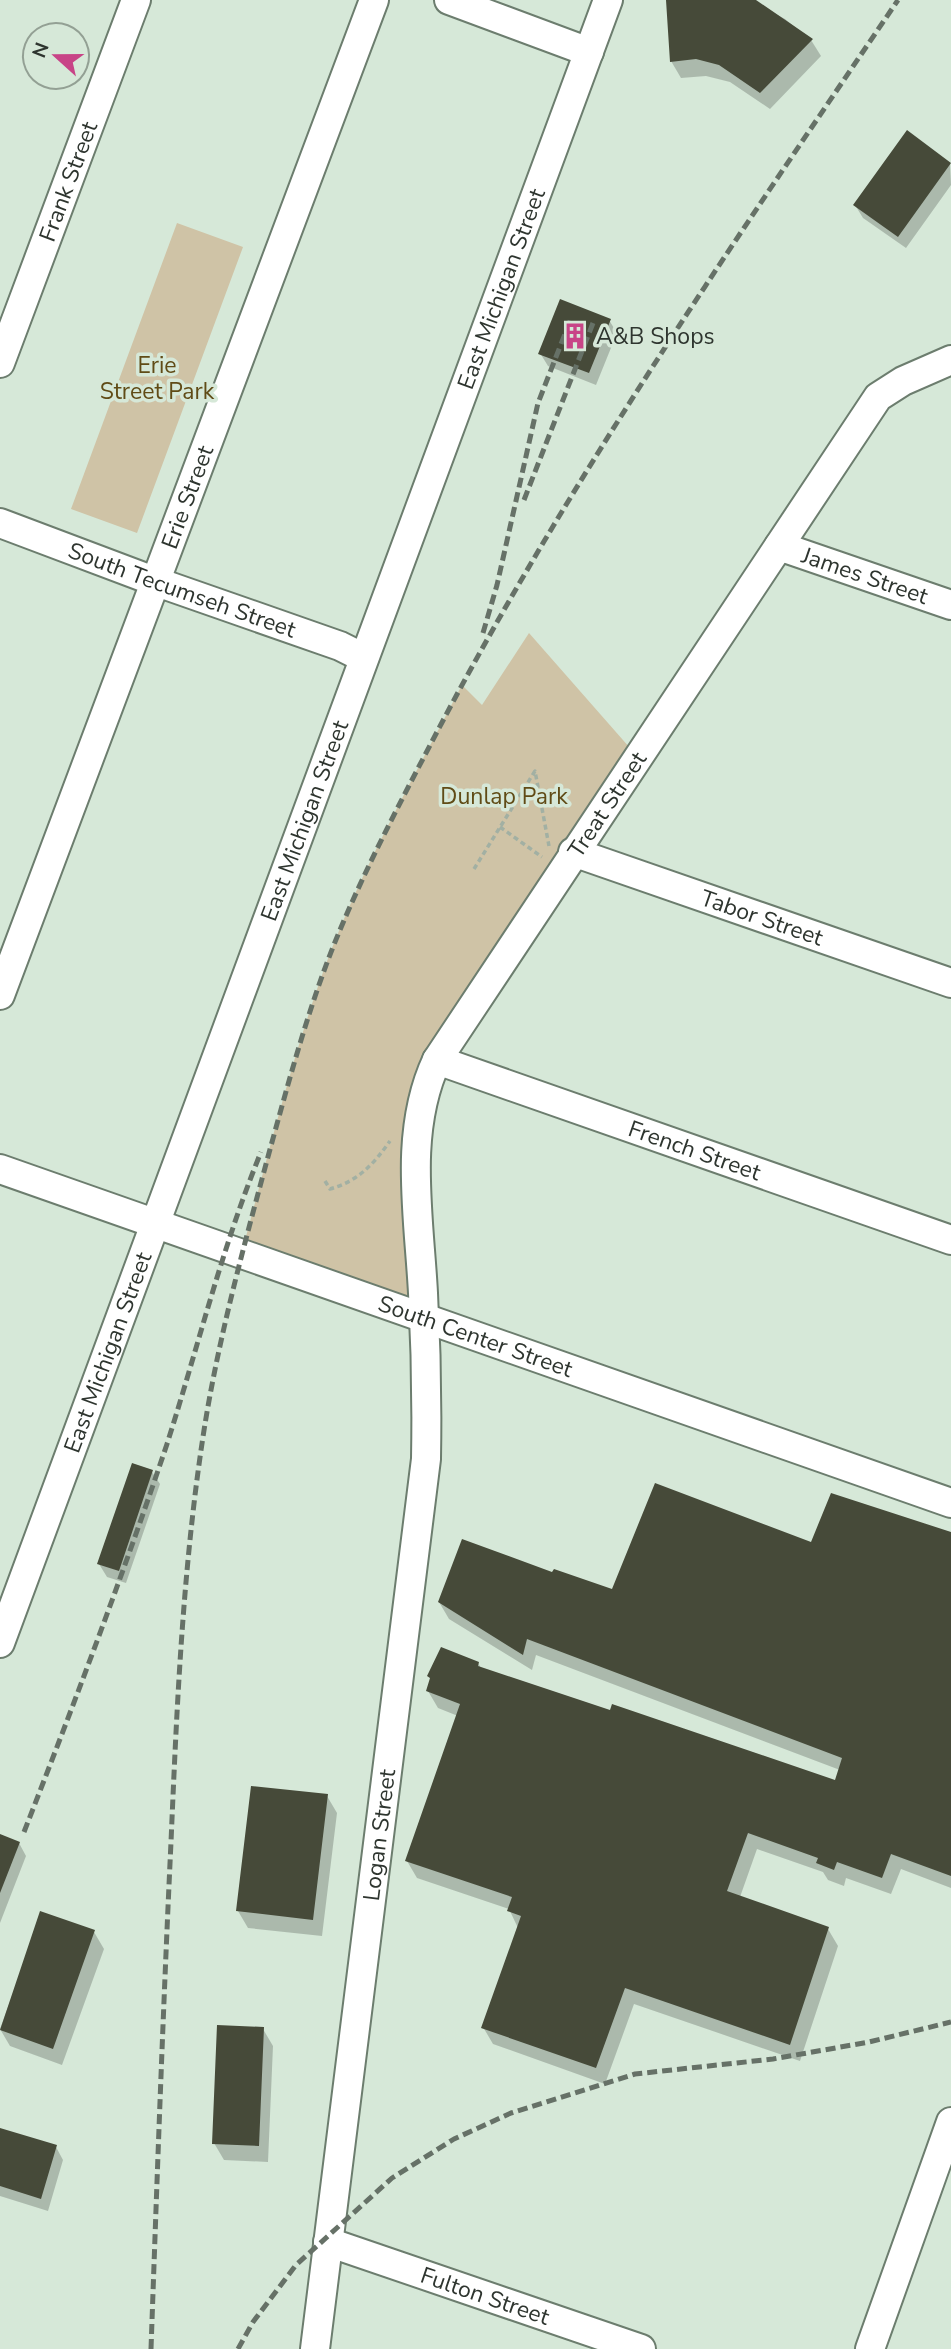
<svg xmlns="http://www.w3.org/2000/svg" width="951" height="2349" font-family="'Nunito Sans',sans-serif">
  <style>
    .green { fill: #cfc3a6 }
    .shadow { fill: #0003 }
    .building { fill: #464a39 }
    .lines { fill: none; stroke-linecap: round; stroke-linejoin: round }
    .minor-casing { stroke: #6c7d6e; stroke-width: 32 }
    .path { stroke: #a2b0a3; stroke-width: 3.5; stroke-dasharray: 5 3.5; stroke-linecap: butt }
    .minor { stroke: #fff; stroke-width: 28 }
    .rail { stroke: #667167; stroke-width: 5; stroke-dasharray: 10 5; stroke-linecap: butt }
    .labels { text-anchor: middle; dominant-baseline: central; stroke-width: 7; stroke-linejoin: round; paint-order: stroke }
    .street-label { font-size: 23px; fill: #2e352f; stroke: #d6e8d8 }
    .poi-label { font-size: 23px; fill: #2e352f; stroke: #d6e8d8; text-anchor: start }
    .park-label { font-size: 23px; fill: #604b16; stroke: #d6e8d8 }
  </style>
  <rect width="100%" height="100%" fill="#d6e8d8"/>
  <path class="green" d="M177,223L243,247L137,533L71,509Z
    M529,633L637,756L427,1081L424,1318L241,1255C269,1153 294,1047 332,948C368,857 417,771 462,685L482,705Z"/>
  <path class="shadow" d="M668,0H749L785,19L811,40L821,56L770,109L730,82L706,76L681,78L671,61Z
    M950,163L951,185L906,248L863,218L855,205Z
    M609,320L617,333L596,385L548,366L540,353Z
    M152,1472L160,1484L126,1583L107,1577L99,1564Z
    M951,1534V1888L901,1869L891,1894L846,1878L844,1886L828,1880L823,1872L757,1849L740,1897L828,1929L838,1946L800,2061L634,2004L605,2084L493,2044L483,2027L518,1928L509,1909L417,1878L407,1861L458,1716L438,1708L428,1691L431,1681L429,1676L478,1663L481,1668L611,1713L836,1782L840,1770L536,1655L532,1670L449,1619L439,1602L552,1574L613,1591L812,1544Z
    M327,1796L337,1813L322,1936L248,1928L238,1911Z
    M0,1835L19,1843L26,1856L0,1923Z
    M42,1913L94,1932L104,1949L62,2065L10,2046L0,2029Z
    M263,2029L273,2046L268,2162L224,2160L214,2143Z
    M0,2130L56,2147L63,2160L48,2211L0,2196Z"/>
  <path class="building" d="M666,0H756L813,39L760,93L719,65L696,59L670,62Z
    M907,130L951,163L898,237L853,205Z
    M560,299L611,319L589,373L538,354Z
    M132,1463L153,1470L119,1571L97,1564Z
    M655,1483L811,1542L831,1493L951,1532V1876L891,1854L882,1878L837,1862L834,1870L816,1863L818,1858L748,1833L727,1891L829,1927L790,2045L625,1988L596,2068L481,2028L521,1916L507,1911L512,1897L405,1861L460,1704L426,1691L430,1678L427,1676L441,1647L479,1662L478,1666L610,1710L612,1704L835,1780L842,1758L527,1639L523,1655L438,1602L462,1539L552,1572L554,1569L612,1589Z
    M251,1786L328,1794L313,1920L236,1911Z
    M0,1834L20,1842L0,1893Z
    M40,1911L95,1930L53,2049L0,2030Z
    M217,2025L264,2027L259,2146L212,2144Z
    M0,2128L57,2145L41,2199L0,2186Z"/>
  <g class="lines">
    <g class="minor-casing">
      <g id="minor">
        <path d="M449,0L589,52"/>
        <path id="s1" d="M0,363L136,0"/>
        <path id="s2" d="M0,523L154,581L340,646L364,658"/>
        <path id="s3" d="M779,546L951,605"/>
        <path id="s4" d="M573,852L951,983"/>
        <path id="s5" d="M0,995L374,0"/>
        <path id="s6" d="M437,1060L951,1240"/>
        <path id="s7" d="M0,1169L951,1503"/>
        <path id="s8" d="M0,1643L608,0"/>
        <path id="s9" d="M328,2242L641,2349"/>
        <path id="s10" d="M315,2349L426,1459C427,1403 426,1348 423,1293C419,1216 403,1132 437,1060L878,397L903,381L951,360"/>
        <path d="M870,2349L951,2122"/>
      </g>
    </g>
    <path class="path" d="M500,827L542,857
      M474,869L535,771L549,846
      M325,1181L330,1189C358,1181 373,1165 390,1141"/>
    <use href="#minor" class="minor"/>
    <path class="rail" d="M524,500L593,323
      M483,633L497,585L538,403L572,316
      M24,1832C74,1704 123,1575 167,1444C198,1347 222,1247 261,1152
      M151,2349C157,2180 163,2011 171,1842C177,1703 183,1562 205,1424C220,1332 245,1242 269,1153C288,1084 307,1013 333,947C363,872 401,801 438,730C572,475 737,238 898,0
      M238,2349L253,2322L296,2265L392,2178L454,2139L511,2113L635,2074L773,2059L869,2042L951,2022"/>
  </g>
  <defs>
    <g id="building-bare" transform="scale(2.1)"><path d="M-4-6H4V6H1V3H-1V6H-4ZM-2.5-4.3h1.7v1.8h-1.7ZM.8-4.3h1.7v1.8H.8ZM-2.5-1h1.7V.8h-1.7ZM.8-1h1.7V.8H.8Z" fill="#c84487" stroke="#d6e8d8" stroke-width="2.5" paint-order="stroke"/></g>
  </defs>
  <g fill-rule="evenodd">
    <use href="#building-bare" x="575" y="336"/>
  </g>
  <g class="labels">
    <g class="street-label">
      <text stroke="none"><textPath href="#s1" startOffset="194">Frank Street</textPath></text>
      <text stroke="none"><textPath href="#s8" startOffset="1444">East Michigan Street</textPath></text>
      <text stroke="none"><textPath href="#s5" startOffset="532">Erie Street</textPath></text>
      <text stroke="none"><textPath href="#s3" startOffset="91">James Street</textPath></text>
      <text stroke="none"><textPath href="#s2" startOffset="194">South Tecumseh Street</textPath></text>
      <text stroke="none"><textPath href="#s10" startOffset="1606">Treat Street</textPath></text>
      <text stroke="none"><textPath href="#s8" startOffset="877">East Michigan Street</textPath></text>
      <text stroke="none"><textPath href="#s4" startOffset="200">Tabor Street</textPath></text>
      <text stroke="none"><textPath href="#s6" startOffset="273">French Street</textPath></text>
      <text stroke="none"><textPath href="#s7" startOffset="504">South Center Street</textPath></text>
      <text stroke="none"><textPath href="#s8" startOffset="310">East Michigan Street</textPath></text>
      <text stroke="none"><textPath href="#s10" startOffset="518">Logan Street</textPath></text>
      <text stroke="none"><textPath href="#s9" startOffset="166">Fulton Street</textPath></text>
    </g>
    <g class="poi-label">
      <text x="596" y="336">A&amp;B Shops</text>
    </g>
    <g class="park-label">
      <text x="157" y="365">Erie<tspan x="157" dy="26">Street Park</tspan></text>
      <text x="504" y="796">Dunlap Park</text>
    </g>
  </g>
  <g transform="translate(56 56) rotate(291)"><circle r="33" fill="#d6e8d8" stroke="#93a094" stroke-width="2"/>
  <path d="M0-5L12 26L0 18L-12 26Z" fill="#c84487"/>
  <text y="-10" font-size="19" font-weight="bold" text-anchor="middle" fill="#2e352f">N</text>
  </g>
</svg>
